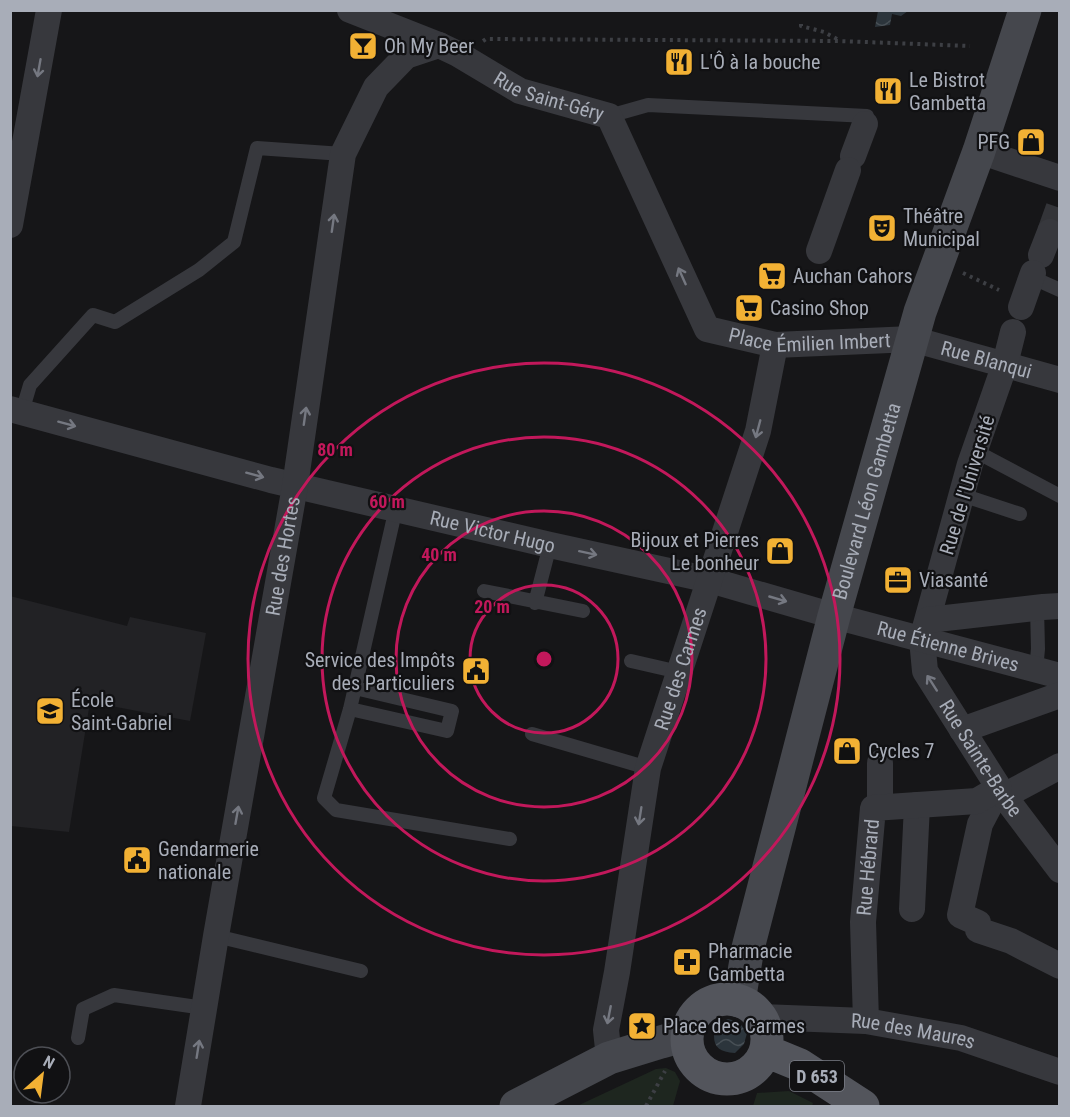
<svg xmlns="http://www.w3.org/2000/svg" width="1070" height="1117" font-family="'Roboto Condensed',sans-serif">
  <style>
    .built { fill: #222225 }
    .green { fill: #1e261f }
    .water { fill: url(#water-waves) }
    .lines { fill: none; stroke-linecap: round; stroke-linejoin: round }
    .street-tunnel { stroke: #333438; stroke-width: 26; stroke-dasharray: 26 13; stroke-linecap: butt }
    .path { stroke: #3d3f44; stroke-width: 4; stroke-dasharray: 3 4.5; stroke-linecap: butt }
    .lane { stroke: #37383d; stroke-width: 14 }
    .street { stroke: #37383d; stroke-width: 26 }
    .secondary { stroke: #45474d; stroke-width: 33 }
    .primary { stroke: #53555c; stroke-width: 33 }
    .oneway { stroke: #757881 }
    .ring { fill: none; stroke: #c2185b; stroke-width: 3 }
    .labels { text-anchor: middle; dominant-baseline: central; stroke-width: 4.5; stroke-linejoin: round; paint-order: stroke }
    .shield { fill: #111113; stroke: #7b7e86; stroke-width: 1.5 }
    .shield-label { font-size: 18px; font-weight: bold; fill: #a8adb8 }
    .poi-label { font-size: 20px; fill: #a8adb8; stroke: #111113; text-anchor: start }
    .street-label { font-size: 20px; fill: #a8adb8; stroke: #111113 }
    .centre { fill: #c2185b; stroke: #111113; stroke-width: 3 }
    .ring-label { font-size: 18px; text-anchor: middle; font-weight: bold; fill: #c2185b; stroke: #111113; stroke-width: 4.5; stroke-linejoin: round; paint-order: stroke }
  </style>
  <defs>
    <pattern id="water-waves" width="16" height="10" patternUnits="userSpaceOnUse" patternTransform="scale(1.5)"><rect width="16" height="10" fill="#2c353c"/><path d="M0 5q4-4 8 0t8 0" fill="none" stroke="#485056"/></pattern>
  </defs>
  <rect width="100%" height="100%" fill="#161618"/>
  <path class="built" d="M10,596L127,626L130,617L206,633L190,721L90,702L69,832L11,826Z"/>
  <path class="green" d="M666,1068L675,1072L680,1081L673,1106H577L656,1069Z
    M789,1091L813,1103L812,1106H753L757,1093Z"/>
  <path class="water" d="M878,11V10L908,11L901,16L892,14L890,25L875,27Z
    M728,1019L739,1022L747,1033L744,1044L735,1053C715,1052 711,1043 716,1024Z"/>
  <g class="lines">
    <path class="street-tunnel" d="M1050,232L1060,204"/>
    <path class="path" d="M801,24V26L824,32L837,39
      M483,41L486,39L839,41L970,46
      M963,273L999,290
      M646,1106L665,1071"/>
    <path class="lane" d="M609,116L648,105L867,116
      M1031,277L1060,290
      M22,412L30,385L93,315L115,322L199,270L234,242L257,148L343,154
      M975,451L1060,496
      M962,495L1020,514
      M396,508L350,709L324,798L336,810L510,839
      M484,591L583,611
      M535,603L550,545
      M631,661L679,672
      M1036,670L1038,649L1037,607
      M350,709L447,731L452,711L355,688
      M532,734L648,768
      M216,936L361,971
      M78,1038L83,1009L114,995L204,1008"/>
    <g class="street">
      <path id="s1" d="M350,10L439,45L458,54L520,91L609,116L707,329L775,345L912,339L1060,380"/>
      <path d="M979,151L1060,178"/>
      <path d="M853,156L865,124"/>
      <path d="M10,225L49,10"/>
      <path d="M819,251L848,170"/>
      <path d="M1041,255L1050,232"/>
      <path d="M1021,307L1033,273"/>
      <path id="s2" d="M1013,332L1005,364L970,464L922,639L925,671L1004,796L1060,870"/>
      <path id="s3" d="M10,409L271,480L550,545L710,580L834,616L1060,676"/>
      <path d="M928,620L1043,607L1060,606"/>
      <path d="M962,730L1060,695"/>
      <path d="M999,788L980,824L960,915L978,923V930L1011,941L1060,966"/>
      <path d="M1004,796L1060,766"/>
      <path d="M880,808V763"/>
      <path d="M912,909L917,805"/>
      <path id="s4" d="M761,1017L866,1021L961,1038L1060,1072"/>
      <path id="s5" d="M866,1021L863,922L873,808L977,801L999,788"/>
      <path id="s6" d="M609,1058L606,1030L617,972L648,768L758,431L775,345"/>
      <path id="s7" d="M188,1106L216,936L295,486L343,154L376,87L406,56L439,45"/>
    </g>
    <g class="secondary">
      <path id="s8" d="M739,1001L748,948L834,616L920,312L979,151L1025,10"/>
      <path d="M516,1106L609,1058L661,1042L679,1037L686,1038"/>
    </g>
    <path class="primary" d="M687 1039a40 40 0 1 1 80 0a40 40 0 1 1-80 0Z
      M766,1051L800,1065L863,1106"/>
  </g>
  <defs><path id="oneway-shaft" d="M-6 0H5M1.5-3L5.5 0L1.5 3" fill="none" stroke-width="1.6" stroke-linecap="round" stroke-linejoin="round" transform="scale(1.5)"/></defs>
  <g class="oneway">
    <use href="#oneway-shaft" transform="translate(39 68) rotate(100)"/>
    <use href="#oneway-shaft" transform="translate(333 223) rotate(-82)"/>
    <use href="#oneway-shaft" transform="translate(682 276) rotate(-114)"/>
    <use href="#oneway-shaft" transform="translate(305 416) rotate(-82)"/>
    <use href="#oneway-shaft" transform="translate(67 424) rotate(15)"/>
    <use href="#oneway-shaft" transform="translate(758 429) rotate(105)"/>
    <use href="#oneway-shaft" transform="translate(255 475) rotate(15)"/>
    <use href="#oneway-shaft" transform="translate(588 553) rotate(12)"/>
    <use href="#oneway-shaft" transform="translate(778 599) rotate(16)"/>
    <use href="#oneway-shaft" transform="translate(932 683) rotate(-123)"/>
    <use href="#oneway-shaft" transform="translate(237 815) rotate(-80)"/>
    <use href="#oneway-shaft" transform="translate(640 816) rotate(99)"/>
    <use href="#oneway-shaft" transform="translate(609 1015) rotate(101)"/>
    <use href="#oneway-shaft" transform="translate(198 1049) rotate(-81)"/>
  </g>
  <g class="ring">
    <circle cx="544" cy="659" r="74"/>
    <circle cx="544" cy="659" r="148"/>
    <circle cx="544" cy="659" r="222"/>
    <circle cx="544" cy="659" r="296"/>
  </g>
  <defs>
    <g id="bar-square" transform="scale(1.5)"><rect x="-9" y="-9" width="18" height="18" rx="4" fill="#f2b134" stroke="#111113"/><path d="M-6-5H6L.8 .8V4.5H3.5V6h-7V4.5H-.8V.8Z" fill="#111"/></g>
    <g id="restaurant-square" transform="scale(1.5)"><rect x="-9" y="-9" width="18" height="18" rx="4" fill="#f2b134" stroke="#111113"/><path d="M-5-6h1v4h1v-4h1v4h1v-4h1v5L-1.5 .5V6h-2V.5L-5-1ZM5-6V6H3V1.5H1.5Q1.5-4 5-6Z" fill="#111"/></g>
    <g id="shop-square" transform="scale(1.5)"><rect x="-9" y="-9" width="18" height="18" rx="4" fill="#f2b134" stroke="#111113"/><path d="M-5-2.5h2.3a2.7 3.5 0 0 1 5.4 0H5L5.5 6h-11ZM-1.5-2.5h3a1.5 2.3 0 0 0-3 0Z" fill="#111"/></g>
    <g id="theatre-square" transform="scale(1.5)"><rect x="-9" y="-9" width="18" height="18" rx="4" fill="#f2b134" stroke="#111113"/><path d="M-5-5.5Q0-4 5-5.5V0Q5 5 0 6Q-5 5-5 0ZM-3.3-2.5H-1v1.5H-3.3ZM1-2.5H3.3v1.5H1ZM-2.8 1Q0 5.5 2.8 1Z" fill="#111"/></g>
    <g id="supermarket-square" transform="scale(1.5)"><rect x="-9" y="-9" width="18" height="18" rx="4" fill="#f2b134" stroke="#111113"/><path d="M-6-5.5h2.5l.6 2H6L4.5 2H-2.5L-4.4-4H-6ZM-1.5 3.2a1.3 1.3 0 1 0 .1 0ZM3 3.2a1.3 1.3 0 1 0 .1 0Z" fill="#111"/></g>
    <g id="office-square" transform="scale(1.5)"><rect x="-9" y="-9" width="18" height="18" rx="4" fill="#f2b134" stroke="#111113"/><path d="M-6-3h4V-5.5h4V-3h4V5H-6ZM-1-4.5V-3h2v-1.5ZM-6 0V1H6V0Z" fill="#111"/></g>
    <g id="civic-square" transform="scale(1.5)"><rect x="-9" y="-9" width="18" height="18" rx="4" fill="#f2b134" stroke="#111113"/><path d="M-.6-6.5H3V-4.5H.6V-3L4-1V1h2V6H-6V1h2V-1L-.6-3ZM-1.2 2.5V6h2.4V2.5Z" fill="#111"/></g>
    <g id="school-square" transform="scale(1.5)"><rect x="-9" y="-9" width="18" height="18" rx="4" fill="#f2b134" stroke="#111113"/><path d="M0-5L7-2L0 1L-7-2ZM-4 1L0 2.5L4 1V4Q0 6-4 4Z" fill="#111"/></g>
    <g id="pharmacy-square" transform="scale(1.5)"><rect x="-9" y="-9" width="18" height="18" rx="4" fill="#f2b134" stroke="#111113"/><path d="M-2-6h4v4h4v4h-4v4h-4v-4h-4v-4h4Z" fill="#111"/></g>
    <g id="sight-square" transform="scale(1.5)"><rect x="-9" y="-9" width="18" height="18" rx="4" fill="#f2b134" stroke="#111113"/><path d="M0-6L1.8-2.2L6-1.7L2.9 1.2L3.7 5.4L0 3.3L-3.7 5.4L-2.9 1.2L-6-1.7L-1.8-2.2Z" fill="#111"/></g>
  </defs>
  <g fill-rule="evenodd">
    <use href="#bar-square" x="363" y="46"/>
    <use href="#restaurant-square" x="679" y="62"/>
    <use href="#restaurant-square" x="888" y="91"/>
    <use href="#shop-square" x="1031" y="142"/>
    <use href="#theatre-square" x="882" y="228"/>
    <use href="#supermarket-square" x="772" y="276"/>
    <use href="#supermarket-square" x="749" y="308"/>
    <use href="#shop-square" x="780" y="551"/>
    <use href="#office-square" x="898" y="580"/>
    <use href="#civic-square" x="476" y="671"/>
    <use href="#school-square" x="50" y="711"/>
    <use href="#shop-square" x="847" y="751"/>
    <use href="#civic-square" x="137" y="860"/>
    <use href="#pharmacy-square" x="687" y="962"/>
    <use href="#sight-square" x="642" y="1026"/>
  </g>
  <g class="labels">
    <rect class="shield" x="790" y="1061" width="54" height="30" rx="4.5"/>
    <g class="shield-label">
      <text x="817" y="1076">D 653</text>
    </g>
    <g class="poi-label">
      <text x="384" y="46">Oh My Beer</text>
      <text x="700" y="62">L'Ô à la bouche</text>
      <text x="909" y="80">Le Bistrot<tspan x="909" dy="23">Gambetta</tspan></text>
      <text x="1010" y="142" text-anchor="end">PFG</text>
      <text x="903" y="216">Théâtre<tspan x="903" dy="23">Municipal</tspan></text>
      <text x="793" y="276">Auchan Cahors</text>
      <text x="770" y="308">Casino Shop</text>
      <text x="759" y="540" text-anchor="end">Bijoux et Pierres<tspan x="759" dy="23">Le bonheur</tspan></text>
      <text x="919" y="580">Viasanté</text>
      <text x="455" y="660" text-anchor="end">Service des Impôts<tspan x="455" dy="23">des Particuliers</tspan></text>
      <text x="71" y="700">École<tspan x="71" dy="23">Saint-Gabriel</tspan></text>
      <text x="868" y="751">Cycles 7</text>
      <text x="158" y="849">Gendarmerie<tspan x="158" dy="23">nationale</tspan></text>
      <text x="708" y="951">Pharmacie<tspan x="708" dy="23">Gambetta</tspan></text>
      <text x="663" y="1026">Place des Carmes</text>
    </g>
    <g class="street-label">
      <text stroke="none"><textPath href="#s1" startOffset="218">Rue Saint-Géry</textPath></text>
      <text stroke="none"><textPath href="#s1" startOffset="620">Place Émilien Imbert</textPath></text>
      <text stroke="none"><textPath href="#s1" startOffset="800">Rue Blanqui</textPath></text>
      <text transform="translate(967 485) rotate(-73)">Rue de l'Université</text>
      <text stroke="none"><textPath href="#s8" startOffset="516">Boulevard Léon Gambetta</textPath></text>
      <text stroke="none"><textPath href="#s3" startOffset="498">Rue Victor Hugo</textPath></text>
      <text stroke="none"><textPath href="#s7" startOffset="558">Rue des Hortes</textPath></text>
      <text stroke="none"><textPath href="#s3" startOffset="968">Rue Étienne Brives</textPath></text>
      <text stroke="none"><textPath href="#s6" startOffset="398">Rue des Carmes</textPath></text>
      <text stroke="none"><textPath href="#s2" startOffset="456">Rue Sainte-Barbe</textPath></text>
      <text stroke="none"><textPath href="#s5" startOffset="154">Rue Hébrard</textPath></text>
      <text stroke="none"><textPath href="#s4" startOffset="153">Rue des Maures</textPath></text>
    </g>
  </g>
  <circle cx="544" cy="659" r="9" class="centre"/>
  <g class="ring-label">
    <text x="335" y="456">80 m</text>
    <text x="387" y="508">60 m</text>
    <text x="439" y="561">40 m</text>
    <text x="492" y="613">20 m</text>
  </g>
  <rect width="1070" height="1117" fill="none" stroke="#a8adb8" stroke-width="24"/>
  <g transform="translate(42 1075) rotate(28)"><circle r="28" fill="#111113" stroke="#4d4f55" stroke-width="1.5"/>
  <path d="M0-4.5L10 22L0 15L-10 22Z" fill="#f2b134"/>
  <text y="-9" font-size="16" font-weight="bold" text-anchor="middle" fill="#a8adb8">N</text>
  </g>
</svg>
